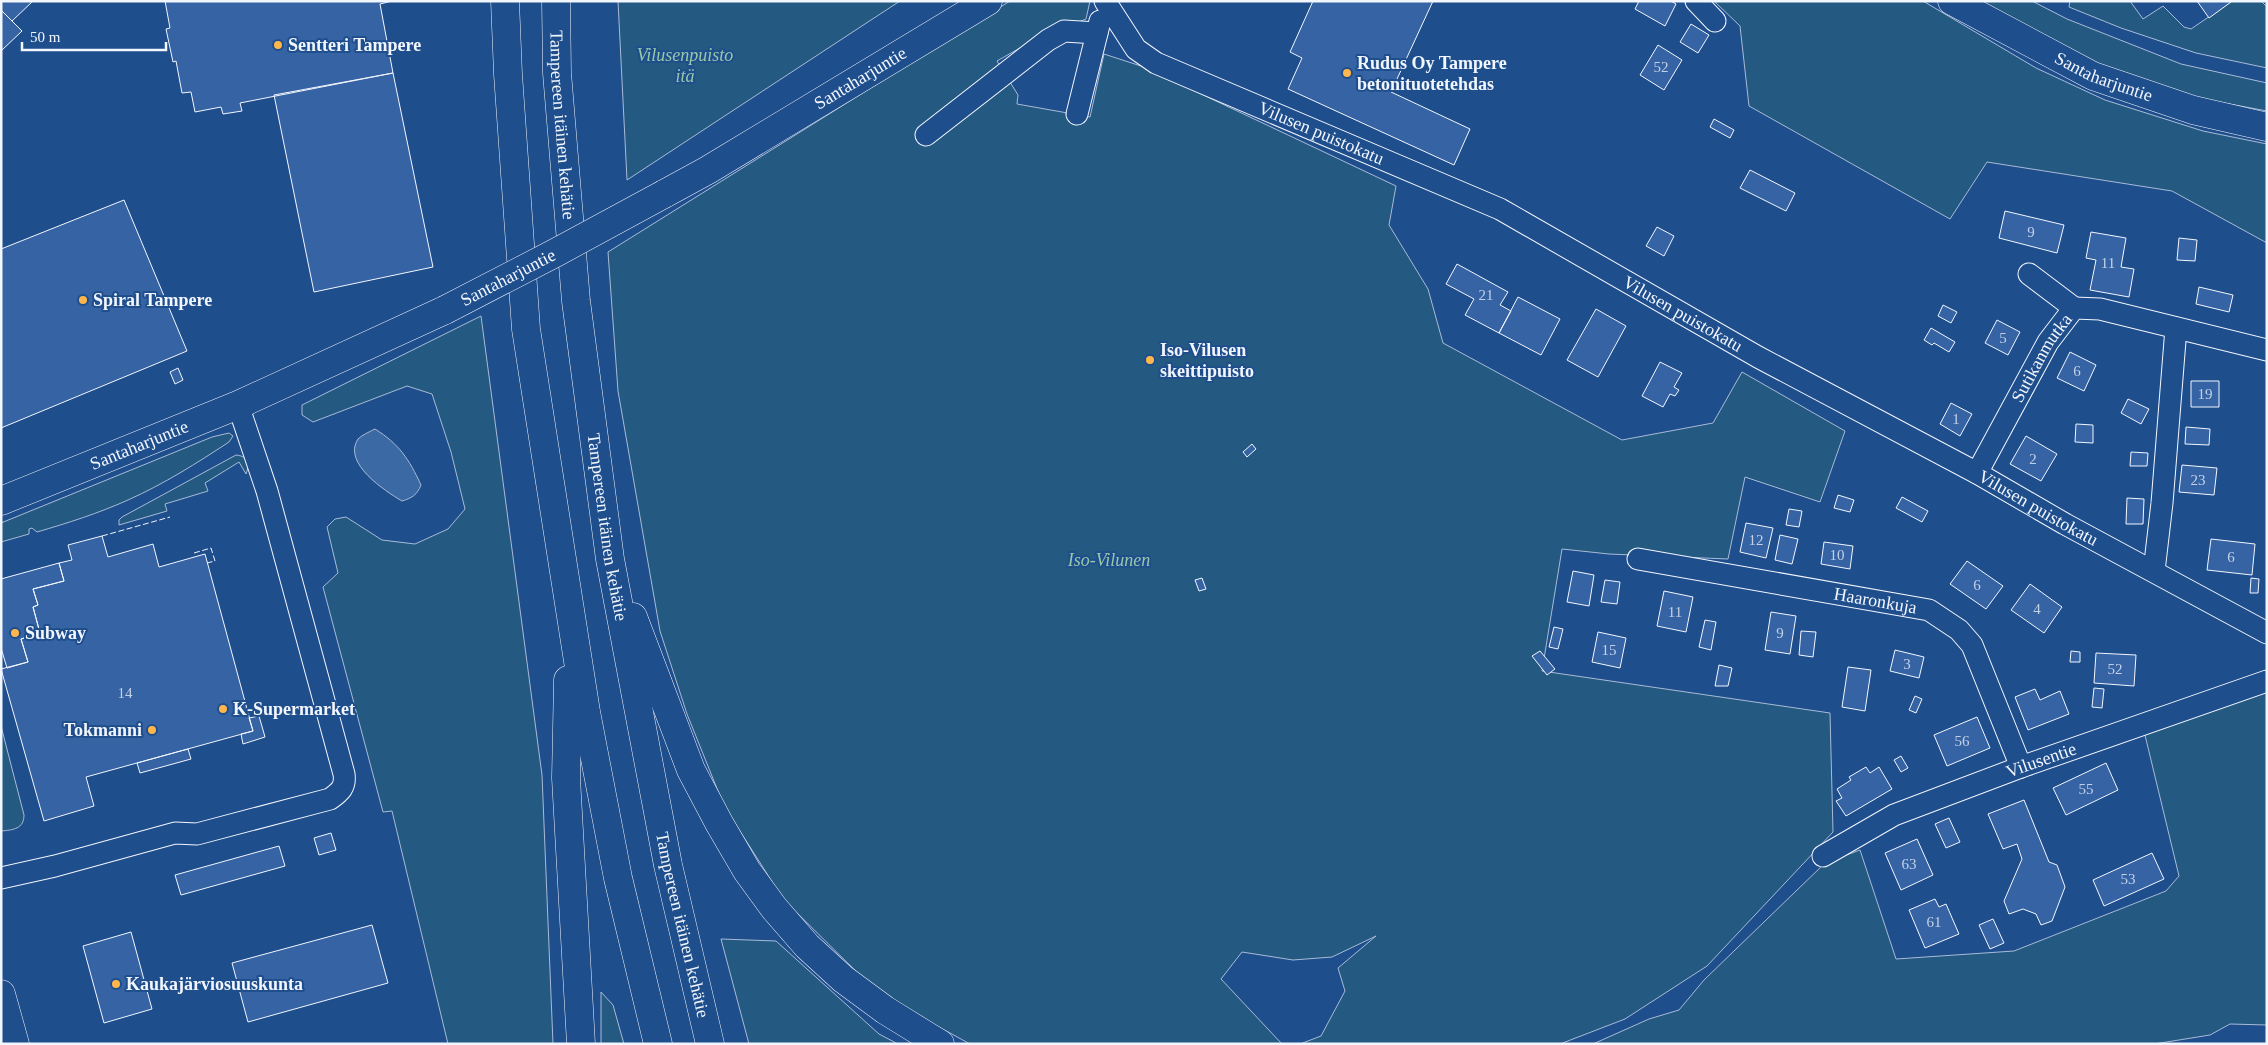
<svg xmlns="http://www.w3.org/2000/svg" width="2268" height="1045" font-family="Georgia,serif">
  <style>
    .green { fill: #245a82; stroke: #a8bbd7 }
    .water { fill: #3b69a3; stroke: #a8bbd7 }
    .building { fill: #3563a3; stroke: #f2f6ff }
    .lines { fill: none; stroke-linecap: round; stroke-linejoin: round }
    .minor-casing { stroke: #f2f6ff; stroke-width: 23 }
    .major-casing { stroke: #f2f6ff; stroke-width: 29 }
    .highway-casing { stroke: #f2f6ff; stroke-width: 29 }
    .minor { stroke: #1f4e8c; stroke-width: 21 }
    .major { stroke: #1f4e8c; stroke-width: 28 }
    .highway { stroke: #1f4e8c; stroke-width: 28 }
    .major-bridge-casing { stroke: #f2f6ff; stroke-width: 29; stroke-linecap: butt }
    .major-bridge { stroke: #1f4e8c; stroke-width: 28 }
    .fence { stroke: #f2f6ff; stroke-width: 1; stroke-dasharray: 6 2.5; stroke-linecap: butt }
    .poi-dot { fill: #ffb74d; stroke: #1f4e8c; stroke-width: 2 }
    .labels { text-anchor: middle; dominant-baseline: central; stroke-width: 4; stroke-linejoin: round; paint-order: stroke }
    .number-label { font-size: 15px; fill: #c3d1e8 }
    .poi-label { font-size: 18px; font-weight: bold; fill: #f2f6ff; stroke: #1f4e8c; text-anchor: start }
    .park-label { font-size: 18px; font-style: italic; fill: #97c8a6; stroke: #1f4e8c }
    .street-label { font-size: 18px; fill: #f2f6ff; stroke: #1f4e8c }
  </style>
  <rect width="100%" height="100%" fill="#1f4e8c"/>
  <path class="green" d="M618,1H900L627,180Z
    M1010,1H1090L1086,19L1034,40L997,61L1018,95L1017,104L1090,117L1104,54L1144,67L1396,186L1389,225L1428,289L1443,343L1622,440L1713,423L1742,372L1845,431L1820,502L1745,477L1728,559L1609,554L1562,549L1542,671L1830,713L1833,832L1707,966L1625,1019L1560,1044H1300L1321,1036L1345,991L1338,968L1376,936L1332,957L1293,960L1242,952L1221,979L1282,1044H970L879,994L783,899L724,806L687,714L660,631L618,391L608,252Z
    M1714,1H1923L2036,68L2105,100L2203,131L2267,144V243L2172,191L1987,162L1950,219L1749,106L1740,26Z
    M1973,1H2032L2067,19L2181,64L2267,83V111L2192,97L2115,72Z
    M2070,1H2130L2143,19L2163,6L2184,27L2191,29L2232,1H2261L2267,7V68L2196,53L2121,28L2069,7Z
    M481,316L542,775L553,1044H448L392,811L383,812L323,587L338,573L327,527L335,519L346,517L382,540L415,544L448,529L465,509L451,452L432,394L407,386L313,422L302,415V405Z
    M229,433L233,436L229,442C197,463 164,484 128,500C99,513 68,523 37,532L32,528L29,529V534L1,542V523L212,437Z
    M236,455C244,456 246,458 249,465L246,474L239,462L205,483L208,491L165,504L167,511L119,525V520L122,517Z
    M2267,691V1025L2230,1024L2210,1035L2154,1044H1593L1649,1019L1679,1010L1704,980L1825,863L1860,850L1896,959L2014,951L2166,891L2179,876L2144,731Z
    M1,726L24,815C24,829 13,830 1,831Z
    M721,939L776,941L879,1034L898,1044H749Z
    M601,992L613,1005L624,1044H601Z"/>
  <path class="water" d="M375,429C399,444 409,459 421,485C417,495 412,498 402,501C385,491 342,463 358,439C362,435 369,432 375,429Z"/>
  <path class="building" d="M1,1H33L12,21L1,10Z
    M165,1H392L380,4L393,73L240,103L242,111L223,114L221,107L195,112L191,92L182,93L176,61L173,62L166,29L170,28Z
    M1313,1H1433L1391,92L1470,129L1454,165L1288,89L1302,58L1290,52Z
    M1639,1H1671L1676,4L1665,26L1635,9Z
    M2197,1H2231V2L2209,18Z
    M1,10L22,31L1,51Z
    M1691,24L1709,35L1698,53L1680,42Z
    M1658,45L1682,60L1664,90L1640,75Z
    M393,73L433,267L314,292L274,95Z
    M1714,119L1734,130L1730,138L1710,127Z
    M1750,170L1795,193L1786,211L1740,188Z
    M124,200L187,351L1,428V249Z
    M2005,211L2064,225L2057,253L1999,238Z
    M1657,227L1674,236L1664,256L1646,246Z
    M2091,232L2126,238L2121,267L2134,269L2129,297L2090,290L2096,260L2086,258Z
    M2179,238L2197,240L2195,261L2177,260Z
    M1457,264L1508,292L1500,305L1511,311L1499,333L1465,315L1474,299L1446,284Z
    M2199,287L2233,295L2229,312L2196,304Z
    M1518,297L1560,319L1541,355L1499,333Z
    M1943,305L1957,312L1951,323L1938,316Z
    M1596,309L1626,326L1598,377L1567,360Z
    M1997,320L2020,332L2008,355L1985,343Z
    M1931,328L1955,342L1949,352L1934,343L1932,345L1924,340Z
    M2070,352L2096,365L2084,391L2057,378Z
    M1660,362L1682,373L1674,387L1679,390L1675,396L1670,394L1663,407L1642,396Z
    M178,368L183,380L175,384L170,372Z
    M2191,381H2219V407H2191Z
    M2128,399L2149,409L2141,424L2121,413Z
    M1951,403L1972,414L1960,436L1940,424Z
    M2076,424L2093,425V443L2075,442Z
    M2186,427L2210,429L2209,445L2185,444Z
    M2026,436L2057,454L2041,481L2010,464Z
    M1252,444L1256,449L1247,457L1243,452Z
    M2131,452L2148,453L2147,466H2130Z
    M2182,465L2217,468L2214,495L2179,492Z
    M1838,495L1854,500L1850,512L1834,508Z
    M1902,497L1928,511L1922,522L1896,508Z
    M2127,498L2144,499L2143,524H2126Z
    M1789,509L1802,511L1799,527L1786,525Z
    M1746,523L1773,528L1766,558L1740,552Z
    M1780,535L1798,539L1792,564L1775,560Z
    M102,536L108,557L153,544L159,567L205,554L253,731L86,777L94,806L44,821L1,669L28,662L21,639L40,633L33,607L38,605L33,589L64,581L59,563L72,560L68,545Z
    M2211,539L2255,544L2252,575L2207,570Z
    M1824,542L1853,546L1850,569L1821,564Z
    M1967,561L2003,586L1986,609L1950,584Z
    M59,563L64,581L33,589L38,605L33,607L40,633L21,639L28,662L7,668L1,648V579Z
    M1573,571L1594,575L1589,606L1567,602Z
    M1202,578L1206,589L1199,591L1195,580Z
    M2251,578L2259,579L2258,593H2250Z
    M1605,580L1620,582L1617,604L1601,602Z
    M2030,584L2062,607L2044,633L2011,610Z
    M1664,591L1693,597L1686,632L1657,626Z
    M1771,612L1796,616L1790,654L1765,650Z
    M1705,620L1716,622L1711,650L1699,647Z
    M1554,627L1563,629L1558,649L1549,647Z
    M1801,631L1816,632L1813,657L1799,655Z
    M1598,632L1626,638L1620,668L1592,662Z
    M1895,650L1924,657L1919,678L1890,671Z
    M1540,651L1555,669L1547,675L1532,656Z
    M2071,651L2080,652V662H2070Z
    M2096,653L2136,655L2134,686L2094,683Z
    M1719,665L1732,668L1728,686H1715Z
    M1848,667L1871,670L1865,711L1842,707Z
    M2094,688L2104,689L2102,708L2092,707Z
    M2035,689L2040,700L2060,691L2069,714L2028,730L2015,697Z
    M1915,696L1922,699L1916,713L1909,710Z
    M259,716L265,737L243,744L241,734L253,731L249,718Z
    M1977,717L1990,748L1947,766L1934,735Z
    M188,749L191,759L140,773L137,763Z
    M1901,756L1908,768L1901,772L1894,760Z
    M2106,763L2118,790L2066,815L2053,788Z
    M1866,767L1870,773L1879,767L1892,789L1846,816L1836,801L1842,798L1837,789L1851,780L1849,777Z
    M2024,800L2049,862L2057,865L2065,887L2052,921L2041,925L2036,914L2023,909L2009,914L2004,901L2022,859L2017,844L2003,849L1988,814Z
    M1949,818L1960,842L1946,848L1935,824Z
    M331,833L336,850L319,855L314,838Z
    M1917,839L1933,875L1901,890L1885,853Z
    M279,846L285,866L181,895L175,875Z
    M2152,853L2164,879L2104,906L2093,880Z
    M1935,899L1939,907L1946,904L1959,934L1925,948L1909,910Z
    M1993,919L2004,943L1990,949L1979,925Z
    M372,925L388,983L248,1022L232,963Z
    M131,932L152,1009L104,1023L83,946Z"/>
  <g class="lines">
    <g class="minor-casing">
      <g id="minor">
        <path id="s1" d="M1105,1L1136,49L1156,63L1500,209L1758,357L1977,473L2065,524L2267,633"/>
        <path d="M1696,1L1715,21"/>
        <path d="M1077,114L1100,21"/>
        <path d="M926,135L1048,40L1064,31L1097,33"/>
        <path d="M2029,274L2074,308"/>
        <path id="s2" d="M1977,473L2048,342L2074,308L2100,309L2267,350"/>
        <path id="s3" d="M1638,559L1929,610L1959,630L1972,645L2021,767"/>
        <path d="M2154,571L2162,503L2176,328"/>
        <path id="s4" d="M1823,856L1894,815L2021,767L2267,681"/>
        <path d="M1,878L55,866L175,833L197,834L330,799C340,792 346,787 344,774L267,491L238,405"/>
      </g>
    </g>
    <g class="major-casing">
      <g id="major">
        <path id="s5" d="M1952,1L2093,76L2193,110L2267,127"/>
        <path id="s6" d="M664,194L708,170L988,1"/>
        <path id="s7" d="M1,501L238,405L445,310"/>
        <path d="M1,994L15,1044"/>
      </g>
    </g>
    <g class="highway-casing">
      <g id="highway">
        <path d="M505,1L508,74L526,329L586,712L618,878L658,1044"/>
        <path id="s8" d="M556,1L557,73L576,301L610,559L668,865L710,1044"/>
        <path d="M633,617L691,770L719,823L747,871L774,908L807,946L843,979L885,1010L940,1044"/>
        <path d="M568,680L566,778L581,1044"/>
      </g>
    </g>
    <use href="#minor" class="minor"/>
    <use href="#major" class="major"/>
    <use href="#highway" class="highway"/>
    <g class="major-bridge-casing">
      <g id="major-bridge">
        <path id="s9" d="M445,310L557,252L664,194"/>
      </g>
    </g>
    <use href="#major-bridge" class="major-bridge"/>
    <path class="fence" d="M102,536L170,517
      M194,553L211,548L215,561L207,563"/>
  </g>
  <g class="poi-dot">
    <circle cx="278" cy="45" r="5"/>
    <circle cx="1347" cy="73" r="5"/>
    <circle cx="83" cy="300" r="5"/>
    <circle cx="1150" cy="360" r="5"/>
    <circle cx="15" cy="633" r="5"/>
    <circle cx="223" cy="709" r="5"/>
    <circle cx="152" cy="730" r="5"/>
    <circle cx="116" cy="984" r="5"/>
  </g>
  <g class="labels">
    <g class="number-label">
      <text x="1661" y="67">52</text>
      <text x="2031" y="232">9</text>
      <text x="2108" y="263">11</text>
      <text x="1486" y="295">21</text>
      <text x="2003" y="338">5</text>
      <text x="2077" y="371">6</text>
      <text x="2205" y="394">19</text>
      <text x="1956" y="419">1</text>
      <text x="2033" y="459">2</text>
      <text x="2198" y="480">23</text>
      <text x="1756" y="540">12</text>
      <text x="1837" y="555">10</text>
      <text x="2231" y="557">6</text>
      <text x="1977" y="585">6</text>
      <text x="2037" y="609">4</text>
      <text x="1675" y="612">11</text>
      <text x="1780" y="633">9</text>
      <text x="1609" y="650">15</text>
      <text x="1907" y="664">3</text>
      <text x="2115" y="669">52</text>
      <text x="125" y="693">14</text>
      <text x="1962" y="741">56</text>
      <text x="2086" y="789">55</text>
      <text x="1909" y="864">63</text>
      <text x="2128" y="879">53</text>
      <text x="1934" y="922">61</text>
    </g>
    <g class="poi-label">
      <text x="288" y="45">Sentteri Tampere</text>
      <text x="1357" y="63">Rudus Oy Tampere<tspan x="1357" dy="21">betonituotetehdas</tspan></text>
      <text x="93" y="300">Spiral Tampere</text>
      <text x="1160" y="350">Iso-Vilusen<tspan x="1160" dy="21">skeittipuisto</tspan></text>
      <text x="25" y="633">Subway</text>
      <text x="233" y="709">K-Supermarket</text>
      <text x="142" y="730" text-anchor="end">Tokmanni</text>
      <text x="126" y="984">Kaukajärviosuuskunta</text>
    </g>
    <g class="park-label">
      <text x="685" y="55">Vilusenpuisto<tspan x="685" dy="21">itä</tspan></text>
      <text x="1109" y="560">Iso-Vilunen</text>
    </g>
    <g class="street-label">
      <text stroke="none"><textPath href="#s5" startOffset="170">Santaharjuntie</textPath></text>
      <text stroke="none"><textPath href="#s6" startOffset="228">Santaharjuntie</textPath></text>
      <text stroke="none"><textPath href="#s8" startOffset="124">Tampereen itäinen kehätie</textPath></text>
      <text stroke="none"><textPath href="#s1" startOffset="261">Vilusen puistokatu</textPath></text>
      <text stroke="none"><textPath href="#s9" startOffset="71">Santaharjuntie</textPath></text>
      <text stroke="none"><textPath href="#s1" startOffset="666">Vilusen puistokatu</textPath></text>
      <text stroke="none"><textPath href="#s2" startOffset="132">Sutikanmutka</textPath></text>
      <text stroke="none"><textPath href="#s7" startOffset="149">Santaharjuntie</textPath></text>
      <text stroke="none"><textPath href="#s1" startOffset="1071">Vilusen puistokatu</textPath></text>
      <text stroke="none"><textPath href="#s8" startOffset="529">Tampereen itäinen kehätie</textPath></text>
      <text stroke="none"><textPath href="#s3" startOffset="241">Haaronkuja</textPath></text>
      <text stroke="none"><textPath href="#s4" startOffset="239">Vilusentie</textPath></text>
      <text stroke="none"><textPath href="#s8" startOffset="934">Tampereen itäinen kehätie</textPath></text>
    </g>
  </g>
  <rect width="2268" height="1045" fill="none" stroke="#f2f6ff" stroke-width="5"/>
  <path d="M22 42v8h144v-8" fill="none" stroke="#f2f6ff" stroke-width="2.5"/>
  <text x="30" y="42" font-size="15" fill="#f2f6ff" stroke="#1f4e8c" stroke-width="4" paint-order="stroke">50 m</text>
</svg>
